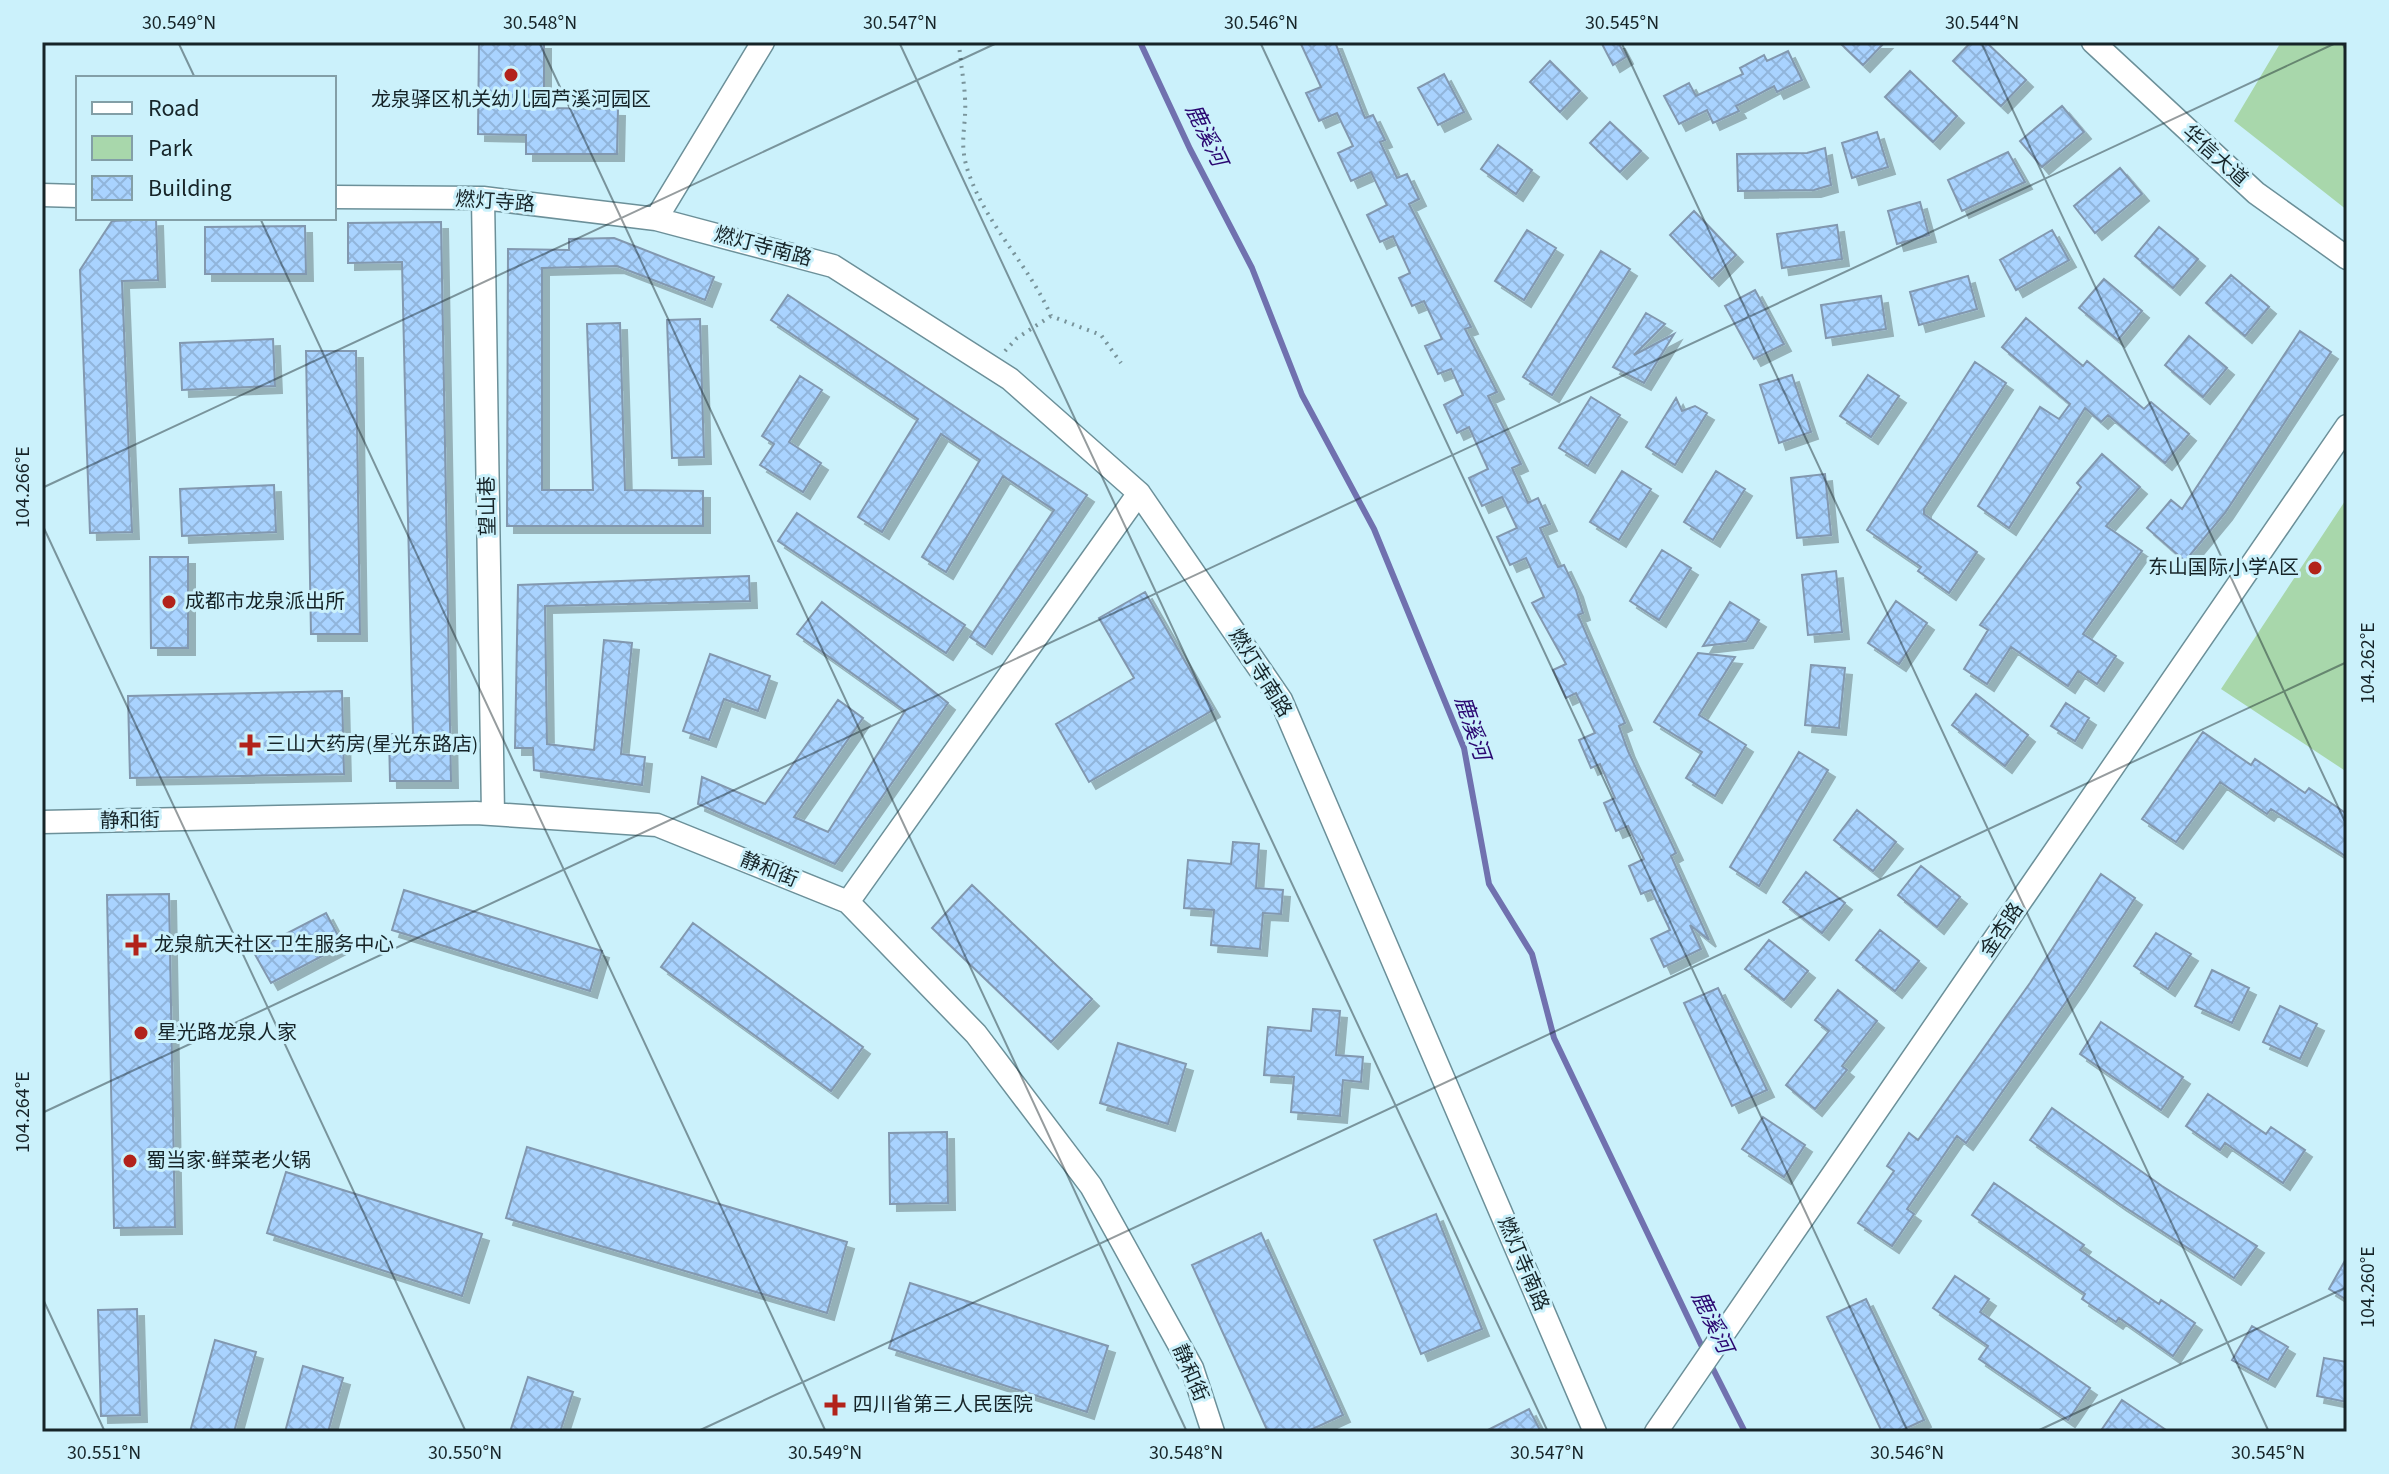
<svg xmlns="http://www.w3.org/2000/svg" width="2389" height="1474" font-family="'Source Sans 3','Noto Sans SC',sans-serif">
  <style>
    .green { fill: #a8d7ab }
    .lines { fill: none; stroke-linecap: round; stroke-linejoin: round }
    .stream { stroke: #7071af; stroke-width: 6 }
    .building { fill: url(#building-cross-hatch); stroke: #8298af; stroke-width: 2; filter: url(#shadow) }
    .minor-casing { stroke: #6c9099; stroke-width: 25 }
    .path { stroke: #79949b; stroke-width: 4; stroke-dasharray: 2 6; stroke-linecap: butt }
    .minor { stroke: #fff; stroke-width: 22 }
    .ticks { fill: none; stroke: #162428; stroke-width: 2; stroke-opacity: 0.45 }
    .poi-dot { fill: #b2231a; stroke: #cbf1fb; stroke-width: 3 }
    .labels { text-anchor: middle; dominant-baseline: central; stroke-width: 6; stroke-linejoin: round; paint-order: stroke }
    .poi-label { font-size: 20px; fill: #162428; stroke: #cbf1fb; text-anchor: start }
    .street-label { font-size: 20px; fill: #162428; stroke: #cbf1fb }
    .water-label { font-size: 22px; font-style: italic; fill: #2a0771; stroke: #cbf1fb }
    .neatline { fill: none; stroke: #162428; stroke-width: 3 }
    .ticks-label { font-size: 20px; text-anchor: middle; fill: #162428 }
  </style>
  <defs>
    <pattern id="building-cross-hatch" width="8" height="8" patternUnits="userSpaceOnUse" patternTransform="scale(2)"><rect width="8" height="8" fill="#a9d3ff"/><path d="M0 0l8 8M0 8l8-8" fill="none" stroke="#91b5db"/></pattern>
    <filter id="shadow"><feDropShadow dx="7" dy="7" stdDeviation="0" flood-color="#0004"/></filter>
  </defs>
  <rect width="100%" height="100%" fill="#cbf1fb"/>
  <path class="green" d="M2281,42H2347V210L2234,121Z
    M2347,498V772L2221,689Z"/>
  <g class="lines">
    <path class="stream" d="M1140,42L1190,149L1252,268L1302,395L1374,529L1464,748L1489,884L1532,954L1554,1038L1704,1351
      M1709,1361L1745,1432"/>
  </g>
  <path class="building" d="M479,42H544V108L618,109L617,154H526V135L478,134Z
    M1300,42H1335L1365,118L1373,115L1385,140L1380,142L1397,178L1407,174L1419,199L1409,204L1471,327L1465,329L1497,392L1488,396L1521,464L1512,468L1528,503L1538,498L1550,524L1540,528L1558,567L1564,565L1576,590L1583,613L1578,615L1625,723L1619,726L1628,751L1676,853L1671,856L1709,940L1690,925L1701,949L1664,967L1651,939L1670,930L1651,890L1641,894L1629,866L1644,859L1628,826L1616,831L1604,803L1615,798L1600,764L1591,768L1579,740L1595,733L1576,693L1566,698L1553,670L1566,664L1532,603L1544,597L1526,558L1510,565L1497,537L1517,528L1502,497L1482,506L1469,478L1488,469L1469,427L1457,433L1444,405L1463,395L1451,369L1438,374L1425,346L1442,339L1424,301L1412,306L1399,278L1410,273L1393,236L1380,242L1367,215L1387,205L1371,172L1351,181L1338,153L1353,146L1337,113L1319,121L1306,93L1321,87Z
    M1601,42H1618L1626,57L1613,65Z
    M1839,42H1885L1863,65Z
    M1971,42H1986L2026,80L2001,106L1953,61Z
    M1788,51L1802,80L1777,92L1774,86L1736,106L1739,111L1713,123L1707,110L1679,124L1664,96L1689,83L1696,96L1743,74L1740,68L1764,55L1767,61Z
    M1550,61L1580,91L1560,112L1530,82Z
    M1910,71L1957,116L1933,142L1885,97Z
    M1444,74L1464,112L1438,125L1418,88Z
    M2062,106L2084,132L2042,167L2020,141Z
    M1610,122L1641,151L1620,172L1590,143Z
    M1877,132L1888,167L1852,178L1842,143Z
    M1498,145L1532,170L1516,194L1481,169Z
    M1825,148L1831,185L1814,190L1738,191L1737,154L1807,153Z
    M2008,152L2025,182L1962,211L1948,180Z
    M2120,168L2142,194L2095,233L2074,206Z
    M1920,202L1929,235L1897,244L1888,211Z
    M1694,211L1736,255L1712,279L1670,235Z
    M156,219L158,280L122,281L132,532L90,533L80,270L112,221Z
    M441,222L451,781H390L389,734H413L402,262L348,263V223Z
    M1837,225L1842,259L1782,268L1777,234Z
    M305,226L306,274H205V227Z
    M2159,227L2198,259L2173,288L2135,256Z
    M1527,230L1556,248L1524,300L1495,281Z
    M2052,230L2069,260L2016,290L2000,260Z
    M614,238L714,277L705,300L617,266L542,268V490H593L587,324L620,323L625,490L703,491V526H507L508,249L569,250V239Z
    M1601,251L1630,269L1552,395L1523,377Z
    M2231,275L2269,307L2245,336L2206,303Z
    M1968,276L1977,309L1919,325L1910,292Z
    M2104,279L2142,311L2118,340L2079,308Z
    M1755,290L1784,344L1754,359L1725,306Z
    M788,295L1087,495L985,647L970,637L1054,510L1003,476L946,572L922,557L980,460L941,434L882,532L858,517L918,419L771,320Z
    M1881,296L1886,329L1826,338L1821,305Z
    M1646,313L1665,324L1634,355L1674,334L1644,383L1613,367Z
    M2026,318L2083,366L2087,361L2144,409L2151,402L2189,434L2165,463L2108,415L2101,422L2085,408L2009,528L1978,506L2040,407L2059,419L2070,404L2002,347Z
    M700,319L704,457L672,458L667,320Z
    M2300,331L2331,352L2225,513L2185,561L2147,528L2171,500L2182,509Z
    M2189,336L2227,368L2203,397L2165,365Z
    M273,339L275,386L182,390L180,343Z
    M306,351H356L360,634H311Z
    M1975,362L2006,383L1924,509V514L1977,552L1949,593L1918,571L1921,567L1867,530Z
    M1792,375L1811,432L1779,443L1760,385Z
    M1868,375L1899,396L1871,437L1840,416Z
    M800,376L822,390L789,442L821,463L803,492L760,465L774,444L762,436Z
    M1591,397L1620,415L1588,466L1559,448Z
    M1676,398L1682,411L1695,406L1707,413L1675,465L1646,447Z
    M2102,454L2140,487L2106,526L2142,551L2083,634L2116,656L2097,684L2078,671L2068,686L2011,647L1987,684L1964,669L1988,630L1980,625L2081,487L2077,483Z
    M1622,471L1651,489L1619,540L1590,522Z
    M1716,471L1745,489L1713,540L1684,522Z
    M1825,474L1831,535L1797,538L1791,478Z
    M274,485L276,532L182,536L180,489Z
    M797,513L965,625L946,653L778,541Z
    M1662,550L1691,568L1659,620L1630,601Z
    M150,557H188V648H151Z
    M1836,571L1842,632L1808,635L1802,575Z
    M749,576L750,601L545,606L547,744L594,750L604,640L632,643L621,754L645,757L642,785L534,770L533,748H515L518,585Z
    M1145,592L1213,710L1089,782L1056,724L1134,678L1099,618Z
    M1896,601L1927,623L1899,664L1868,643Z
    M822,602L948,703L835,864L698,804L702,777L765,804L838,700L863,718L794,817L828,832L905,711L797,634Z
    M1730,602L1759,620L1746,641L1703,646Z
    M1698,653L1735,657L1699,715L1746,745L1715,796L1686,778L1702,752L1654,722Z
    M710,654L770,676L758,711L724,699L709,740L683,731Z
    M1811,665L1845,668L1839,728L1805,725Z
    M342,691L344,774L130,778L128,696Z
    M1976,694L2028,735L2005,766L1952,725Z
    M2066,703L2089,718L2075,741L2051,726Z
    M2203,732L2251,765L2255,759L2305,793L2309,788L2347,814V857L2271,809L2267,814L2220,782L2176,842L2142,819Z
    M1799,752L1828,770L1759,886L1730,867Z
    M1857,810L1896,842L1873,871L1834,840Z
    M1233,842L1259,844L1256,888L1283,890L1281,914L1263,913L1260,949L1211,945L1214,910L1184,908L1188,860L1231,864Z
    M1921,866L1960,897L1937,927L1898,895Z
    M1806,872L1845,903L1822,933L1783,902Z
    M2101,874L2135,898L2078,985L1966,1143L1957,1136L1907,1209L1914,1214L1892,1246L1858,1223L1894,1171L1887,1166L1909,1133L1918,1140L2030,983Z
    M972,885L1092,999L1051,1042L932,928Z
    M404,890L602,951L590,991L392,930Z
    M169,894L175,1227L114,1228L107,895Z
    M326,913L343,945L271,983L253,951Z
    M693,923L863,1047L831,1091L661,967Z
    M1880,930L1919,961L1895,991L1856,960Z
    M2156,933L2191,954L2168,989L2134,966Z
    M1769,940L1808,971L1784,1000L1745,969Z
    M2212,970L2249,988L2232,1023L2195,1006Z
    M1718,988L1767,1090L1732,1106L1684,1003Z
    M1838,990L1877,1021L1842,1066L1847,1070L1815,1109L1786,1085L1829,1031L1815,1020Z
    M2280,1006L2317,1024L2300,1059L2263,1042Z
    M1313,1009L1340,1011L1336,1055L1363,1057L1361,1082L1343,1080L1340,1116L1291,1112L1294,1077L1264,1075L1268,1027L1311,1031Z
    M2101,1022L2183,1077L2161,1110L2080,1054Z
    M1118,1043L1186,1064L1168,1124L1100,1103Z
    M2208,1094L2266,1134L2271,1127L2305,1150L2283,1183L2225,1143L2220,1150L2186,1126Z
    M2052,1108L2162,1186L2257,1246L2234,1278L2120,1204L2030,1140Z
    M1763,1117L1805,1145L1784,1177L1742,1149Z
    M947,1132L948,1203L890,1204L889,1133Z
    M527,1147L847,1242L827,1313L506,1218Z
    M286,1172L482,1234L462,1296L267,1233Z
    M1994,1183L2084,1245L2080,1250L2159,1304L2161,1300L2195,1323L2173,1356L2119,1318L2116,1322L2082,1299L2085,1294L1972,1215Z
    M1436,1214L1482,1329L1421,1354L1374,1240Z
    M1261,1233L1343,1415L1306,1432H1268L1192,1265Z
    M2347,1257V1300L2329,1289Z
    M1955,1276L1989,1299L1980,1312L2090,1388L2068,1420L1979,1359L1988,1346L1933,1308Z
    M910,1283L1108,1346L1087,1412L889,1348Z
    M1866,1299L1924,1420L1898,1432H1882L1827,1317Z
    M137,1309L140,1415L101,1416L98,1310Z
    M2252,1326L2288,1347L2268,1380L2232,1360Z
    M215,1340L256,1352L234,1432H190Z
    M2324,1358L2347,1362V1402L2317,1396Z
    M303,1366L343,1378L328,1432H285Z
    M528,1377L573,1392L560,1432H510Z
    M2122,1400L2169,1432H2100Z
    M1529,1409L1541,1432H1484Z"/>
  <g class="lines">
    <g class="minor-casing">
      <path id="minor" d="M2093,42L2256,193L2347,258
        M42,195L78,196
        M334,197L483,198L656,219L833,266L1010,379L1139,493L1281,700L1595,1432
        M483,198L493,814
        M656,219L763,42
        M42,822L476,813L657,825L848,902L976,1034L1091,1186L1192,1368L1213,1432
        M848,902L1139,493
        M1656,1432L2347,426"/>
    </g>
    <path class="path" d="M959,42C960,61 964,79 965,98C967,129 957,143 970,177C989,228 1030,267 1051,316L1101,335L1121,363
      M1005,351L1017,338L1051,316"/>
    <use href="#minor" class="minor"/>
  </g>
  <path class="ticks" d="M178,42L195,78M539,42L1187,1432M899,42L1548,1432M1260,42L1908,1432M1621,42L2269,1432M1981,42L2347,826M2342,42L2347,53M260,218L826,1432M42,488L999,42M42,524L466,1432M42,1113L2338,42M42,1297L105,1432M696,1432L2347,662M2035,1432L2347,1287"/>
  <g class="poi-dot">
    <circle cx="511" cy="75" r="8"/>
    <circle cx="2315" cy="568" r="8"/>
    <circle cx="169" cy="602" r="8"/>
    <path d="M246 733h8v8h8v8h-8v8h-8v-8h-8v-8h8z"/>
    <path d="M132 933h8v8h8v8h-8v8h-8v-8h-8v-8h8z"/>
    <circle cx="141" cy="1033" r="8"/>
    <circle cx="130" cy="1161" r="8"/>
    <path d="M831 1393h8v8h8v8h-8v8h-8v-8h-8v-8h8z"/>
  </g>
  <g class="labels">
    <g class="poi-label">
      <text x="511" y="100" text-anchor="middle">龙泉驿区机关幼儿园芦溪河园区</text>
      <text x="2299" y="568" text-anchor="end">东山国际小学A区</text>
      <text x="185" y="602">成都市龙泉派出所</text>
      <text x="266" y="745">三山大药房(星光东路店)</text>
      <text x="154" y="945">龙泉航天社区卫生服务中心</text>
      <text x="157" y="1033">星光路龙泉人家</text>
      <text x="146" y="1161">蜀当家·鲜菜老火锅</text>
      <text x="853" y="1405">四川省第三人民医院</text>
    </g>
    <g class="street-label">
      <text transform="translate(2215 156) rotate(42)">华信大道</text>
      <text transform="translate(495 202) rotate(4)">燃灯寺路</text>
      <text transform="translate(763 247) rotate(15)">燃灯寺南路</text>
      <text transform="translate(488 506) rotate(-91)">望山巷</text>
      <text transform="translate(1260 673) rotate(58)">燃灯寺南路</text>
      <text transform="translate(130 821) rotate(-1)">静和街</text>
      <text transform="translate(769 870) rotate(22)">静和街</text>
      <text transform="translate(2002 930) rotate(-56)">金杏路</text>
      <text transform="translate(1523 1264) rotate(67)">燃灯寺南路</text>
      <text transform="translate(1190 1373) rotate(67)">静和街</text>
    </g>
    <g class="water-label">
      <text transform="translate(1206 135) rotate(64)">鹿溪河</text>
      <text transform="translate(1472 728) rotate(71)">鹿溪河</text>
      <text transform="translate(1712 1322) rotate(64)">鹿溪河</text>
    </g>
  </g>
  <rect width="2389" height="1474" fill="none" stroke="#cbf1fb" stroke-width="88"/>
  <rect x="76" y="76" width="260" height="144" fill="#cbf1fb" stroke="#839fa7" stroke-width="2"/>
  <rect x="92" y="102" width="40" height="12" fill="#ffffff" stroke="#839fa7" stroke-width="2"/>
  <text x="148" y="116" font-size="24" fill="#162428">Road</text>
  <rect x="92" y="136" width="40" height="24" fill="#a8d7ab" stroke="#839fa7" stroke-width="2"/>
  <text x="148" y="156" font-size="24" fill="#162428">Park</text>
  <rect x="92" y="176" width="40" height="24" fill="url(#building-cross-hatch)" stroke="#839fa7" stroke-width="2"/>
  <text x="148" y="196" font-size="24" fill="#162428">Building</text>
  <rect x="44" y="44" width="2301" height="1386" class="neatline"/>
  <g class="ticks-label">
    <text x="179" y="29">30.549°N</text>
    <text x="540" y="29">30.548°N</text>
    <text x="900" y="29">30.547°N</text>
    <text x="1261" y="29">30.546°N</text>
    <text x="1622" y="29">30.545°N</text>
    <text x="1982" y="29">30.544°N</text>
    <text transform="translate(22 487) rotate(-90)" y="7">104.266°E</text>
    <text transform="translate(2367 663) rotate(-90)" y="7">104.262°E</text>
    <text transform="translate(22 1112) rotate(-90)" y="7">104.264°E</text>
    <text transform="translate(2367 1287) rotate(-90)" y="7">104.260°E</text>
    <text x="104" y="1459">30.551°N</text>
    <text x="465" y="1459">30.550°N</text>
    <text x="825" y="1459">30.549°N</text>
    <text x="1186" y="1459">30.548°N</text>
    <text x="1547" y="1459">30.547°N</text>
    <text x="1907" y="1459">30.546°N</text>
    <text x="2268" y="1459">30.545°N</text>
  </g>
</svg>
